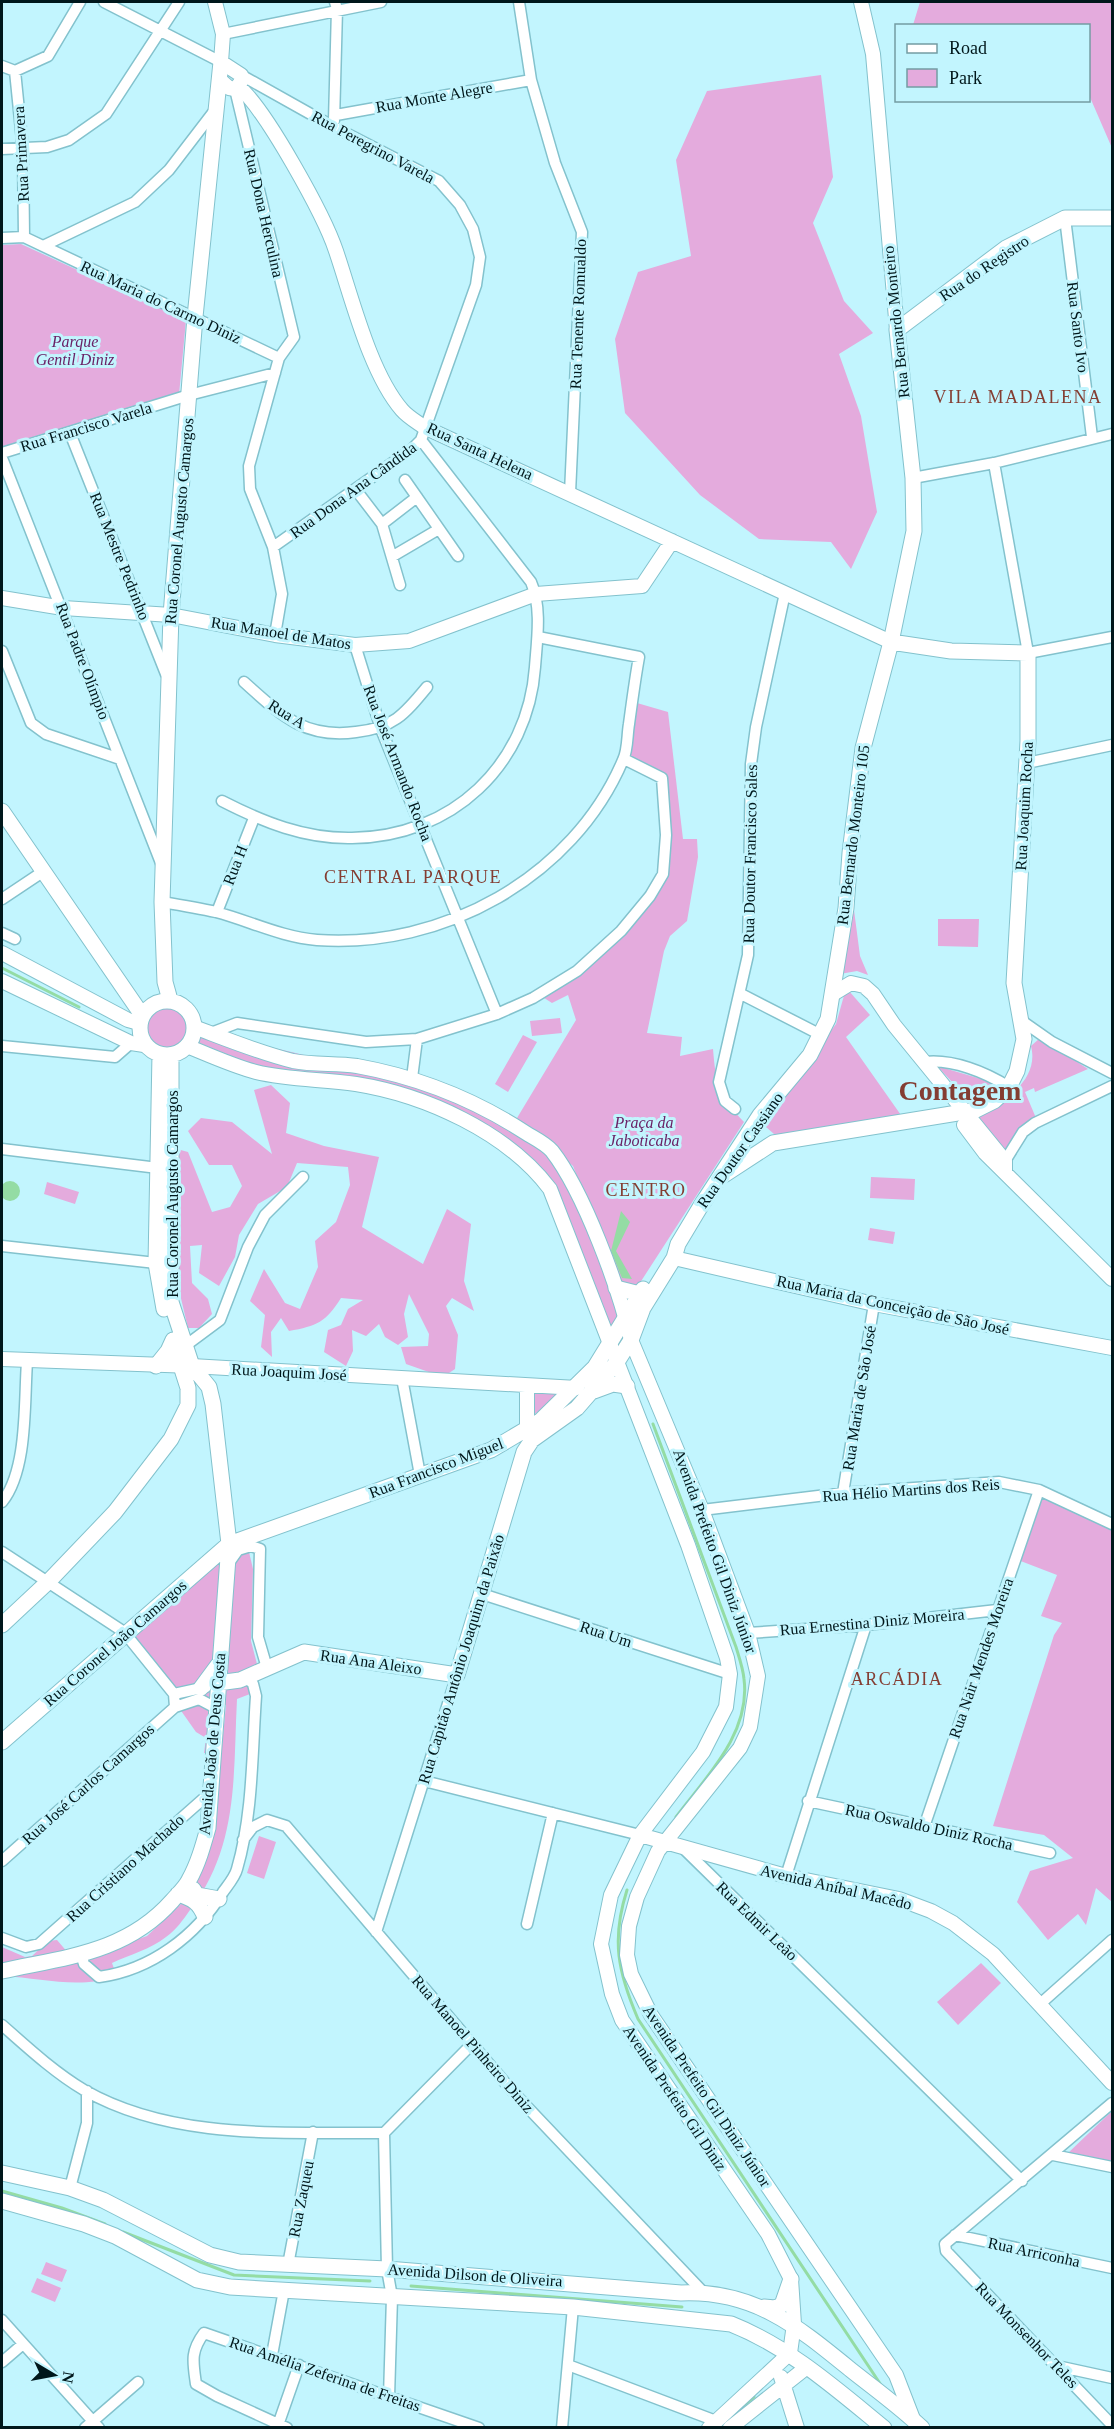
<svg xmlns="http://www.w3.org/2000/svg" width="1114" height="2429" font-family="'Times New Roman',serif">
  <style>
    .green { fill: #e4abdd }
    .water { fill: #94dca4 }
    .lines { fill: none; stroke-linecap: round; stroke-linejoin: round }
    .stream { stroke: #94dca4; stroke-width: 3 }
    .minor-casing { stroke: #83c2cd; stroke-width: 13 }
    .tertiary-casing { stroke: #83c2cd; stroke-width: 16 }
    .secondary-casing { stroke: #83c2cd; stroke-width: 17 }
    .minor { stroke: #fff; stroke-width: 10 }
    .tertiary { stroke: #fff; stroke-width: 14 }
    .secondary { stroke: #fff; stroke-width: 15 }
    .labels { text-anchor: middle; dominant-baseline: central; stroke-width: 6; stroke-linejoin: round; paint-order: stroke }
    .street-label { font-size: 16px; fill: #00171b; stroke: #c2f5fe }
    .park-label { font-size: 16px; font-style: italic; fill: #6a2166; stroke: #c2f5fe }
    .neighbourhood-label { font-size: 18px; letter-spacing: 1.5px; fill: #843d32; stroke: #c2f5fe }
    .town-label { font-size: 28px; font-weight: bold; fill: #843d32; stroke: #c2f5fe }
  </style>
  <rect width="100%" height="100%" fill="#c2f5fe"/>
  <path class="green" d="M920,2H1112V148L1089,95L1088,26L913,25Z
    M821,75L833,177L813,223L844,301L873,333L839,354L861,416L877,512L851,569L831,542L759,539L700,495L625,413L615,339L638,272L691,256L676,160L707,91Z
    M21,244L186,320L179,395L2,450V245Z
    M637,703L668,712L683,839H697L698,857L687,921L670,936L664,951L647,1033L682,1037L680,1056L713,1049C716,1086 719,1095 744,1122L636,1289L620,1286L573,1166L517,1118L576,1020L568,995L552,1003L541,996L575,975L665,877L664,781L627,757Z
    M854,910L860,956L868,975L857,971L840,974Z
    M938,919H979L978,947L938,946Z
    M849,991L870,1015L846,1037L903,1118L785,1136L774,1134L766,1127L769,1113L836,1024L845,992Z
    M146 1028a21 21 0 1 1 42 0a21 21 0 1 1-42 0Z
    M560,1018L562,1033L532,1036L530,1021Z
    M200,1031C306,1057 421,1074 514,1133C525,1140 541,1146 548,1156C584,1201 599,1260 618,1313L611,1329L552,1181L539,1167L466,1115L417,1092L354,1078L295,1074L255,1066L197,1042Z
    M523,1035L537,1042L508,1092L495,1084Z
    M1040,1038L1088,1069L1035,1092L1034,1088L1025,1092L1036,1118L1022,1125L1004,1154L976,1118C1002,1103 1040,1081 1031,1046Z
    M937,1066L995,1083L997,1088L973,1104Z
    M271,1085L290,1103L286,1133L324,1146L379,1157L362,1227L423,1264L447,1209L471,1224L464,1281L474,1311L452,1298L446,1306L458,1335L455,1369L443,1377L406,1364L401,1347L428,1346L429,1334L409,1294L404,1314L408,1337L398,1345L385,1337L379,1324L366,1336L352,1330L353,1351L346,1366L324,1352L328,1330L341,1325L348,1309L363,1300L341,1298C326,1322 317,1326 289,1331L281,1318L271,1332L272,1357L261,1347L265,1315L250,1301L264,1269L285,1303L300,1309L318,1267L315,1241L336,1222L350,1185L348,1167L297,1163L287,1187L258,1204L239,1235L235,1257L219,1286L199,1273L202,1245L190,1246L192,1283L208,1299L212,1314L199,1328H188L175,1273L177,1149L188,1152L212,1212L230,1207L242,1186L232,1165H209L188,1131L201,1118L232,1122L272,1154L254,1090Z
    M871,1177L915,1179L914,1200L870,1198Z
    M47,1182L79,1192L75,1204L44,1194Z
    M870,1228L895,1232L893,1244L868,1240Z
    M566,1391L532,1416L534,1393Z
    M1040,1496L1112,1529V1902L1096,1888L1086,1925L1078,1914L1048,1940L1017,1902L1030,1871L1073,1858L1044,1835L993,1826L1054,1635L1062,1623L1041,1616L1057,1575L1018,1560Z
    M249,1552L253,1569L251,1641L258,1668L250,1694L237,1699C233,1776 239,1846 190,1910C183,1920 176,1930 166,1937C151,1949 129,1955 112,1963L117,1977C76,1989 43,1978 2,1976V1947L25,1957L32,1956L48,1941L57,1940L75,1961L147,1936L183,1902L214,1828L226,1705L213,1703L211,1753H204L206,1738L196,1732L129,1637L208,1564Z
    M259,1836L276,1842L264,1879L247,1873Z
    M981,1963L1001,1983L958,2025L937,2002Z
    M1112,2111V2164L1067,2154Z
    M46,2262L67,2270L62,2282L41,2274Z
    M37,2278L61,2288L55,2302L31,2292Z"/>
  <path class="water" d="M0 1191a10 10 0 1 1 20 0a10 10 0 1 1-20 0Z
    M621,1211L630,1222L616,1251L632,1279L622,1278L611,1251Z"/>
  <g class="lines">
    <path class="stream" d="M2,968L79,1007
      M653,1424L736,1647C739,1657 743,1668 744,1679C751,1733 706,1777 676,1817
      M627,1890C611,1940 618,1972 638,2019L881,2385
      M2,2191L62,2208L105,2224
      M123,2232L234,2275L370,2281
      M411,2286L682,2307
      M739,2409L754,2397"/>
    <g class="minor-casing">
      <path id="minor" d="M104,2L221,62
        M519,2L531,80L555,163L582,232L570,493
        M223,34L381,2
        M2,66L15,71L48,56L80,2
        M15,71L23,150L24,237
        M241,75L332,126L439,181L460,205L473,229L480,257L476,285L421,440L412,449L273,547
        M235,89L294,337L279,358L249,466L250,489L273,547L282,594L275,635
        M336,115L531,80
        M334,121L337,9L335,2
        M2,149L47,147L69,140L106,114L179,2
        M1065,218L1092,437
        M2,238L24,237L279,358
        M43,246L135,202L169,170L215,110
        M70,433L166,674
        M2,453L189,395L275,373
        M2,458L161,863
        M994,463L1028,653L1112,637
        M913,478L994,463L1112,434
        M405,480L458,556
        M356,490L382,524L400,585
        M382,524L417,497
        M393,556L439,529
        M355,645L381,729L497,1014
        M2,651L31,723L46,734L120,759
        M244,682C281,715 304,739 356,732C393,728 404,715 427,687
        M1027,763L1112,745
        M222,801C263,822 305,839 352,838C452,837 528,765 535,667C537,640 542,607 531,582L421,440
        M2,899L44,871
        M162,902C180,905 198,908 216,912C250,921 281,937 317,940C442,949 573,878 623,760C628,750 627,735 629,724C632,702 635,679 639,657L538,637
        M217,912L254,818
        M2,933L15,939
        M741,994L821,1035
        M1022,1021L1052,1042L1112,1073
        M211,1033L237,1023L366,1042L417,1039L497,1014L533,998L577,971L621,931L650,896L663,874L666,835L662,778L624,759
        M2,1046L115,1057L131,1043
        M925,1062C953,1059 985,1072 1009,1087
        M412,1078L417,1039
        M735,1109L725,1101L719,1082L748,955L751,764L756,727L785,593
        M2,1149L158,1168
        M1005,1161L1023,1132L1035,1123L1112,1086
        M2,1246L156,1263
        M185,1346L220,1320L248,1247L265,1215L303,1177
        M402,1378L420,1475
        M843,1493L874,1304
        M2,1502C28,1470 24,1402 27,1362
        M702,1510L843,1493L999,1482L1039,1490L1112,1524
        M2,1552L124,1632L174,1694L175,1707L2,1861
        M228,1564L238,1550L251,1546L260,1549L258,1637L267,1668
        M482,1594L730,1674
        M748,1633L866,1625L997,1610
        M174,1694L206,1687
        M175,1707L199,1699L216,1708
        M424,1781L640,1835
        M808,1801L1050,1853
        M924,1827L1039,1490
        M243,1840L253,1827L267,1820L286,1826L513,2092L703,2292
        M683,1848L1022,2181
        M786,1876L866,1625
        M527,1924L553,1813
        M376,1932L457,1675
        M2,1938L26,1947L39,1944L211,1792
        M81,1954L84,1964L99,1977C151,1970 196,1936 223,1892C228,1885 235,1877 237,1869C253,1814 252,1753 256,1696L253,1684L246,1677
        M1039,2005L1112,1940
        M2,2025C28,2048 54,2072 84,2090C173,2141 286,2132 384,2133L472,2044
        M1112,2103L945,2244L946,2251L1112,2425
        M384,2133L387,2269L392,2297L389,2397
        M1053,2155L1112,2167
        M70,2188L87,2123V2091
        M955,2235L1112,2268
        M288,2265L313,2132
        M2,2320L99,2428
        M272,2355L284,2290
        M2,2362L23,2344
        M568,2365L716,2421
        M1057,2366L1112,2378
        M278,2425L299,2365
        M85,2428L138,2382
        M287,2428L217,2396L196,2384C193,2362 190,2352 204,2333L479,2428
        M562,2428L573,2307"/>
    </g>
    <g class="tertiary-casing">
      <path id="tertiary" d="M215,2L223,34L221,62L241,75V82L235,89L229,88L219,79
        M861,2L873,54L897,330
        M239,87C266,110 324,215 336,251C352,298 370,373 402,410C408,417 417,422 424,427L891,642
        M2,598L63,608L171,615L275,635L355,645L409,641L536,594L642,586L672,541
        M2,953L128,1020L139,1023
        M2,981L131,1043L144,1045
        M833,994L851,983L864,986L873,994L894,1025L1005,1161V1171
        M194,1027C226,1039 260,1053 293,1061C314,1065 336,1063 357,1066C418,1077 474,1099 526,1133C534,1138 545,1143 552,1151C584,1192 619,1288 631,1340L702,1510L748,1633L758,1676L750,1727L740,1748L658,1851L637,1897L629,1926L627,1955L631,1974L651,2015L896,2375L913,2419
        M187,1046C209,1055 233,1066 256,1072C289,1080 323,1079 356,1084C425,1095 507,1132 550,1189L688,1545L727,1658L730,1674L726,1707L703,1752L640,1835L611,1895L601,1944L612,1994L622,2020L768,2234L791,2279L794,2324L790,2353L709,2428
        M964,1125L985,1153L1112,1279
        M674,1258L874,1304L1112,1348
        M2,1359L192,1366L577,1388
        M527,1386V1429L531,1437
        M640,1835L786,1876L899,1899L931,1911L953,1923L993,1954L1112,2083
        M781,2377L797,2428
        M730,2428L807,2367"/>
    </g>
    <g class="secondary-casing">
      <path id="secondary" d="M2,811L142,1015
        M170,1000L165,982L162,902L171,615L195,317L221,62
        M140 1028a27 27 0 1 1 54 0a27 27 0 1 1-54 0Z
        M160,1054L156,1263L164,1309
        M724,1175L773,1143L976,1110L994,1101L1009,1087L1017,1071L1024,1039L1014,983L1028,741V653L951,651L891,642
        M616,1288L640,1294
        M156,1366L168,1351L173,1340
        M594,1391L613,1384L627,1386
        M2,1625L49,1581L115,1512L171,1439L188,1405V1388L173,1341
        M218,1683L240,1680L304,1652L457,1675L524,1452L532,1440L577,1408L617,1362L631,1340L643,1308L674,1258L678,1244L702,1204L760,1115L810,1055L828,1019L846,908L850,853L863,748L891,642L914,531L913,478L897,330L1006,248L1065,218H1112
        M201,1688L218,1665
        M2,1742L229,1544L491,1450L540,1421L595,1367L643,1289
        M193,1889L197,1895L219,1899
        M178,1894C193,1899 199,1902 205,1917
        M2,1971C65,1957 126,1953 172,1901C178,1894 185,1888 189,1880C198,1864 203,1846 208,1828L229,1544L213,1404L209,1387L192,1366L171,1302V1055
        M2,2173L70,2188L103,2200L210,2255L239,2262L387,2269L681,2293C754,2290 797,2326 851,2370C875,2389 900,2407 922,2428
        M2,2201L84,2224L115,2236L197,2280L230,2287L573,2307L731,2324C789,2347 835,2388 884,2428
        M764,2307L775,2308L782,2305L791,2279"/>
    </g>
    <use href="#minor" class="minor"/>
    <use href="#tertiary" class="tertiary"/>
    <use href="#secondary" class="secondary"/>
  </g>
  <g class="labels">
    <g class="street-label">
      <text transform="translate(434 97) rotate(-10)">Rua Monte Alegre</text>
      <text transform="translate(373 147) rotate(28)">Rua Peregrino Varela</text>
      <text transform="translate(21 154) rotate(-93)">Rua Primavera</text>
      <text transform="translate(264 213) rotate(77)">Rua Dona Herculina</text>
      <text transform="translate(984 268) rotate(-34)">Rua do Registro</text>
      <text transform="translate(161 302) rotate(25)">Rua Maria do Carmo Diniz</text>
      <text transform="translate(578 314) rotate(-88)">Rua Tenente Romualdo</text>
      <text transform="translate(896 322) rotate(-96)">Rua Bernardo Monteiro</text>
      <text transform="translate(1078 327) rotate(83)">Rua Santo Ivo</text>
      <text transform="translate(86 427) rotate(-17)">Rua Francisco Varela</text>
      <text transform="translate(480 451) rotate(25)">Rua Santa Helena</text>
      <text transform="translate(353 490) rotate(-36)">Rua Dona Ana Cândida</text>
      <text transform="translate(179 521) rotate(-85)">Rua Coronel Augusto Camargos</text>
      <text transform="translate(120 556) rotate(68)">Rua Mestre Pedrinho</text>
      <text transform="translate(281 633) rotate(9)">Rua Manoel de Matos</text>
      <text transform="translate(83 661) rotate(69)">Rua Padre Olímpio</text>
      <text transform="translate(287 714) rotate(32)">Rua A</text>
      <text transform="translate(398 763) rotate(69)">Rua José Armando Rocha</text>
      <text transform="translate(1024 806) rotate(-87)">Rua Joaquim Rocha</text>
      <text transform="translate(853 835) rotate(-83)">Rua Bernardo Monteiro 105</text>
      <text transform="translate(750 854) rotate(-89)">Rua Doutor Francisco Sales</text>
      <text transform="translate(235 865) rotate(-69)">Rua H</text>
      <text transform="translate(740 1150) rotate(-55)">Rua Doutor Cassiano</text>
      <text transform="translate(172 1194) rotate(-90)">Rua Coronel Augusto Camargos</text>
      <text transform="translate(893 1305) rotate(12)">Rua Maria da Conceição de São José</text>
      <text transform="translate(289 1372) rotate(3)">Rua Joaquim José</text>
      <text transform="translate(859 1398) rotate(-81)">Rua Maria de São José</text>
      <text transform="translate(436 1468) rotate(-21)">Rua Francisco Miguel</text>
      <text transform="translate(911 1490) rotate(-4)">Rua Hélio Martins dos Reis</text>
      <text transform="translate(715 1551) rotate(70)">Avenida Prefeito Gil Diniz Júnior</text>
      <text transform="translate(872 1622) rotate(-5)">Rua Ernestina Diniz Moreira</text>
      <text transform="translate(606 1634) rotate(18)">Rua Um</text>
      <text transform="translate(115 1643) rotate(-41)">Rua Coronel João Camargos</text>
      <text transform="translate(981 1658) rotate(-71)">Rua Nair Mendes Moreira</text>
      <text transform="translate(461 1659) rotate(-73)">Rua Capitão Antônio Joaquim da Paixão</text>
      <text transform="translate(371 1662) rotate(8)">Rua Ana Aleixo</text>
      <text transform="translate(212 1744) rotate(-85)">Avenida João de Deus Costa</text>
      <text transform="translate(88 1784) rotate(-42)">Rua José Carlos Camargos</text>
      <text transform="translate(929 1827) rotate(12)">Rua Oswaldo Diniz Rocha</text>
      <text transform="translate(125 1868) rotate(-42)">Rua Cristiano Machado</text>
      <text transform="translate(836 1887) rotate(13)">Avenida Aníbal Macêdo</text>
      <text transform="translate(757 1921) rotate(44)">Rua Edmir Leão</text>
      <text transform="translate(473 2044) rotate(49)">Rua Manoel Pinheiro Diniz</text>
      <text transform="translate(707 2096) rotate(56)">Avenida Prefeito Gil Diniz Júnior</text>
      <text transform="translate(675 2098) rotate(56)">Avenida Prefeito Gil Diniz</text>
      <text transform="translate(301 2199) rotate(-79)">Rua Zaqueu</text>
      <text transform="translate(1034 2252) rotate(12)">Rua Arriconha</text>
      <text transform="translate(475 2275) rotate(4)">Avenida Dilson de Oliveira</text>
      <text transform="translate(1027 2335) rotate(46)">Rua Monsenhor Teles</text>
      <text transform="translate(325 2374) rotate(19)">Rua Amélia Zeferina de Freitas</text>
    </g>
    <g class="park-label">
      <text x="75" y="341">Parque<tspan x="75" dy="18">Gentil Diniz</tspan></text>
      <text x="644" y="1122">Praça da<tspan x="644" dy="18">Jaboticaba</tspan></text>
    </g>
    <g class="neighbourhood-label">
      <text x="1018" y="397">VILA MADALENA</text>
      <text x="413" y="877">CENTRAL PARQUE</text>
      <text x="646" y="1190">CENTRO</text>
      <text x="897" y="1679">ARCÁDIA</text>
    </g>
    <g class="town-label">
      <text x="960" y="1090">Contagem</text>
    </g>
  </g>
  <rect width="1114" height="2429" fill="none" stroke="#00171b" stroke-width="6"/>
  <rect x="895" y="24" width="195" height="78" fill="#c2f5fe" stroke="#749ca3" stroke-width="1.5"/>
  <rect x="907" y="44" width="30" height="9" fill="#ffffff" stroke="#749ca3" stroke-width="1.5"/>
  <text x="949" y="54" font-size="18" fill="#00171b">Road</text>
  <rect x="907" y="69" width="30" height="18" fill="#e4abdd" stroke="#749ca3" stroke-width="1.5"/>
  <text x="949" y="84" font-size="18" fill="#00171b">Park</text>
  <g transform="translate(54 2375) rotate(100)" stroke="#c2f5fe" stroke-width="4.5" paint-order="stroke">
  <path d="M0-4.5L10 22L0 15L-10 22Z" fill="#00171b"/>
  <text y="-9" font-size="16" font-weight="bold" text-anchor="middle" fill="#00171b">N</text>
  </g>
</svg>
